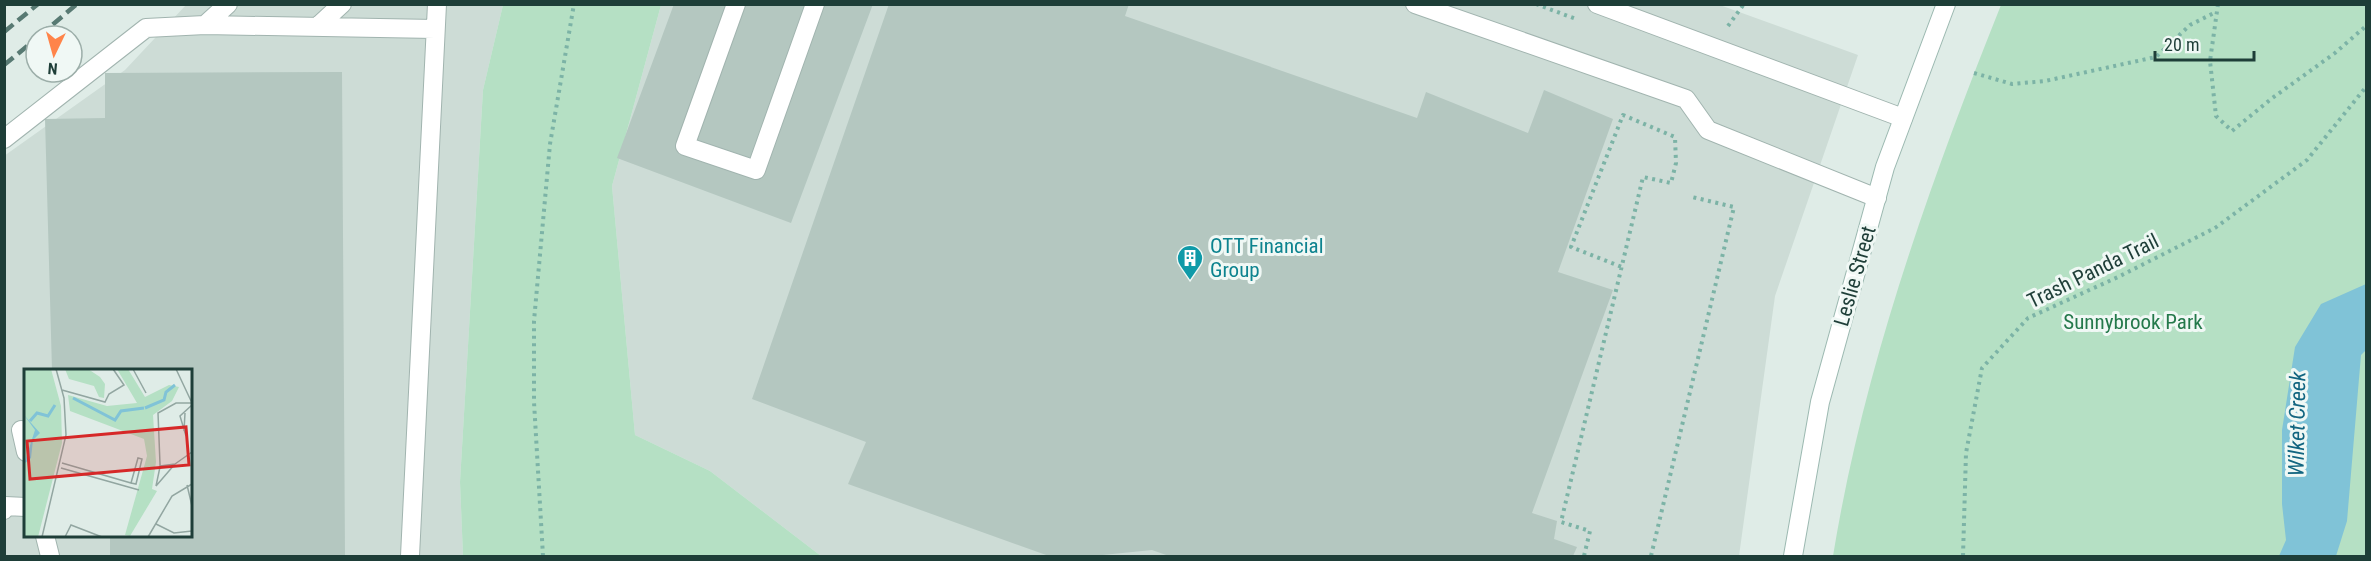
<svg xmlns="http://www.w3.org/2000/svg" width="2371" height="561" font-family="'Roboto Condensed',sans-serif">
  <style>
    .built { fill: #cddcd6; fill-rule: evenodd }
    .green { fill: #b5e0c4 }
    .water { fill: #80c3d7 }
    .building { fill: #b4c7c0 }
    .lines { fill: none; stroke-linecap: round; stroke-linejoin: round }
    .service-casing { stroke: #a1b4af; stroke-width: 20 }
    .secondary-casing { stroke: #9cb9b1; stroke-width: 20 }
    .path { stroke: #7cb3a6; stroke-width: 4; stroke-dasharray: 3 4.5; stroke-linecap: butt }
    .service { stroke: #fff; stroke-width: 18 }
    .secondary { stroke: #fff; stroke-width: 18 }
    .rail { stroke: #587a73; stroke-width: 4.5; stroke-dasharray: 12 6; stroke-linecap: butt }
    .labels { text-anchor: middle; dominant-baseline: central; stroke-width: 6; stroke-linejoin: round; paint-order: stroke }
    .culture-label { font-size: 21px; fill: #0d838f; stroke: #f0f8f5; text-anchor: start }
    .street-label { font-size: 21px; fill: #1e3e38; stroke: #f0f8f5 }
    .park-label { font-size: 21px; fill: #24794b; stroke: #f0f8f5 }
    .water-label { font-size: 22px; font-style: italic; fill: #126580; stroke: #f0f8f5 }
    .inset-river { fill: none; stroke: #80c3d7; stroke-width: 3 }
    .inset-road { fill: none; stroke: #92a6a1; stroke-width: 1.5 }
    .view { fill: #d62828; fill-opacity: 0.15; stroke: #d62828; stroke-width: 3 }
    .inset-edge { fill: none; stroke: #1e3e38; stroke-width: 3 }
  </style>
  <rect width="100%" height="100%" fill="#dfece7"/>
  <path class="built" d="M1717,4L1858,55L1775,296L1739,556H821L710,471L635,435L612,186L661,5Z
    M186,5H503L483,90L460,482L463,556H5L4,156L125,70ZM26,370H190V536H26Z"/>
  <path class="green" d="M503,5H661L612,186L635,435L710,471L821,556H463L460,482L483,90Z
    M2001,5H2366V556H1833C1864,366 1930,183 2001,5Z"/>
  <path class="water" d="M2366,284V350L2361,355L2347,521L2336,556H2279L2286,540L2282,504V430L2295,347L2321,304Z"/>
  <path class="building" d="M674,4H873L791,223L617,158Z
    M889,4H1129L1125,16L1417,118L1426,92L1528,133L1544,90L1613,119L1558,272L1613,290L1532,513L1557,521L1554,539L1577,547L1573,556H1169L1152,550L1093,556H1049L848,484L866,442L752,399Z
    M342,72L345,556H110V536H190V370H52L45,119L105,118V73Z"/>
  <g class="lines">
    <g class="service-casing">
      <path id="service" d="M228,4L205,25L435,29
        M736,4L685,146L756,170L815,4
        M1415,4L1686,99L1708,130L1877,198
        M1597,4L1903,118
        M317,27L342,4
        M4,139L146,28L205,25
        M21,430L26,452
        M4,510L5,506L26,507
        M45,536L50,556
        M410,556L437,4"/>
    </g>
    <g class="secondary-casing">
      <path id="secondary" d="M1793,556L1820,402L1885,167L1946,4"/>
    </g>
    <path class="path" d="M1536,4L1576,19
      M2218,4L2210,61L2216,116L2232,131L2271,99L2335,53L2366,26
      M1728,26L1744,4
      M1974,73L2012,84L2045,81L2156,57L2190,25L2216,12
      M543,556L534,402V321L550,144L574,4
      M1584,556L1590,531L1561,522L1643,177L1671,183L1676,163L1675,137L1623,115L1571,247L1622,267
      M1651,556L1734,207L1692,197
      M1963,556L1966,453L1982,368L2028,318L2118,277L2215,228L2307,160L2366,87"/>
    <use href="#service" class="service"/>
    <use href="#secondary" class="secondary"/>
    <path class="rail" d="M4,32L38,4
      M39,36L77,4
      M4,65L36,39"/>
  </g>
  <defs>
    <g id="building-pin" transform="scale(1.35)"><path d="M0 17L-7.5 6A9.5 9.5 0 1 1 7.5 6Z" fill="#0f9aa8" stroke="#f0f8f5"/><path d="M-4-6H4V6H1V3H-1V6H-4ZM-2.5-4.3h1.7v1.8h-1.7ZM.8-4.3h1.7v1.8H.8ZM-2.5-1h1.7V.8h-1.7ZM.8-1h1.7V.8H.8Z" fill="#fff"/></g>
  </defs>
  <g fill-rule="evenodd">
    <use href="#building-pin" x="1190" y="258"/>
  </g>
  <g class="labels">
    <g class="culture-label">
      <text x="1210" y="246">OTT Financial<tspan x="1210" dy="24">Group</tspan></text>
    </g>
    <g class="street-label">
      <text transform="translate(2093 271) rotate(-26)">Trash Panda Trail</text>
      <text transform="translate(1855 276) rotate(-74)">Leslie Street</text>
    </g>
    <g class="park-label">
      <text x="2133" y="322">Sunnybrook Park</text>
    </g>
    <g class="water-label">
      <text transform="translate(2297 424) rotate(-89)">Wilket Creek</text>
    </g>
  </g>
  <g transform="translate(24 369)">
    <rect width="168" height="168" fill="#dfece7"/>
    <path d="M0,0H27L37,37L38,74L14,168H0ZM41,0H64L76,8L81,15L80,29L75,28L70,17L45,10ZM93,0H104L121,28L145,16L155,18L148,32L129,46L132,93L128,120L133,122L106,167L101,166L123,87L120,70L46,42L44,26L83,37L113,34Z" fill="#b5e0c4"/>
    <path d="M0,46L16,64L9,71L7,89L0,95L11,61Z" fill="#80c3d7"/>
    <path class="inset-river" d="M49,29L91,51L97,42L120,39M121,39L140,31L142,23L151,16M6,52L13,44L24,47L31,36"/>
    <path class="inset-road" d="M109,0L122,24M152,0L168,34M38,21L81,33L85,25L100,16L89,0M160,62L161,44M162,67L156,47L168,36M38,94L107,114L114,89L118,90L112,115L107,114M151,95L168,83M136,97L151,95L132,117L136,98V95L134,44L152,34H168M37,99L115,121M163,116L168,137M132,155L150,164L168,162M18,168L42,66L40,29L32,0M41,168L47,156L78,168M124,168L148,127L168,115"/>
    <path class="view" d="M162,58L165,96L6,110L3,72Z"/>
    <rect width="168" height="168" class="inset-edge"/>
  </g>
  <rect width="2371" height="561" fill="none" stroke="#1e3e38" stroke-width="12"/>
  <g transform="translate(54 54) rotate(185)"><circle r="28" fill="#f0f8f5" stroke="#9caea9" stroke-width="1.5"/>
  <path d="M0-4.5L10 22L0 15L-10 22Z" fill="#ff844a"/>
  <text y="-9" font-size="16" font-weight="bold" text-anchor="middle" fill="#1e3e38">N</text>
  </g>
  <path d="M2155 51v9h99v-9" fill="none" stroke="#1e3e38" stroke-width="3"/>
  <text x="2164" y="51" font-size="18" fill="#1e3e38" stroke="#f0f8f5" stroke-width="4.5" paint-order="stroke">20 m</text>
</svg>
